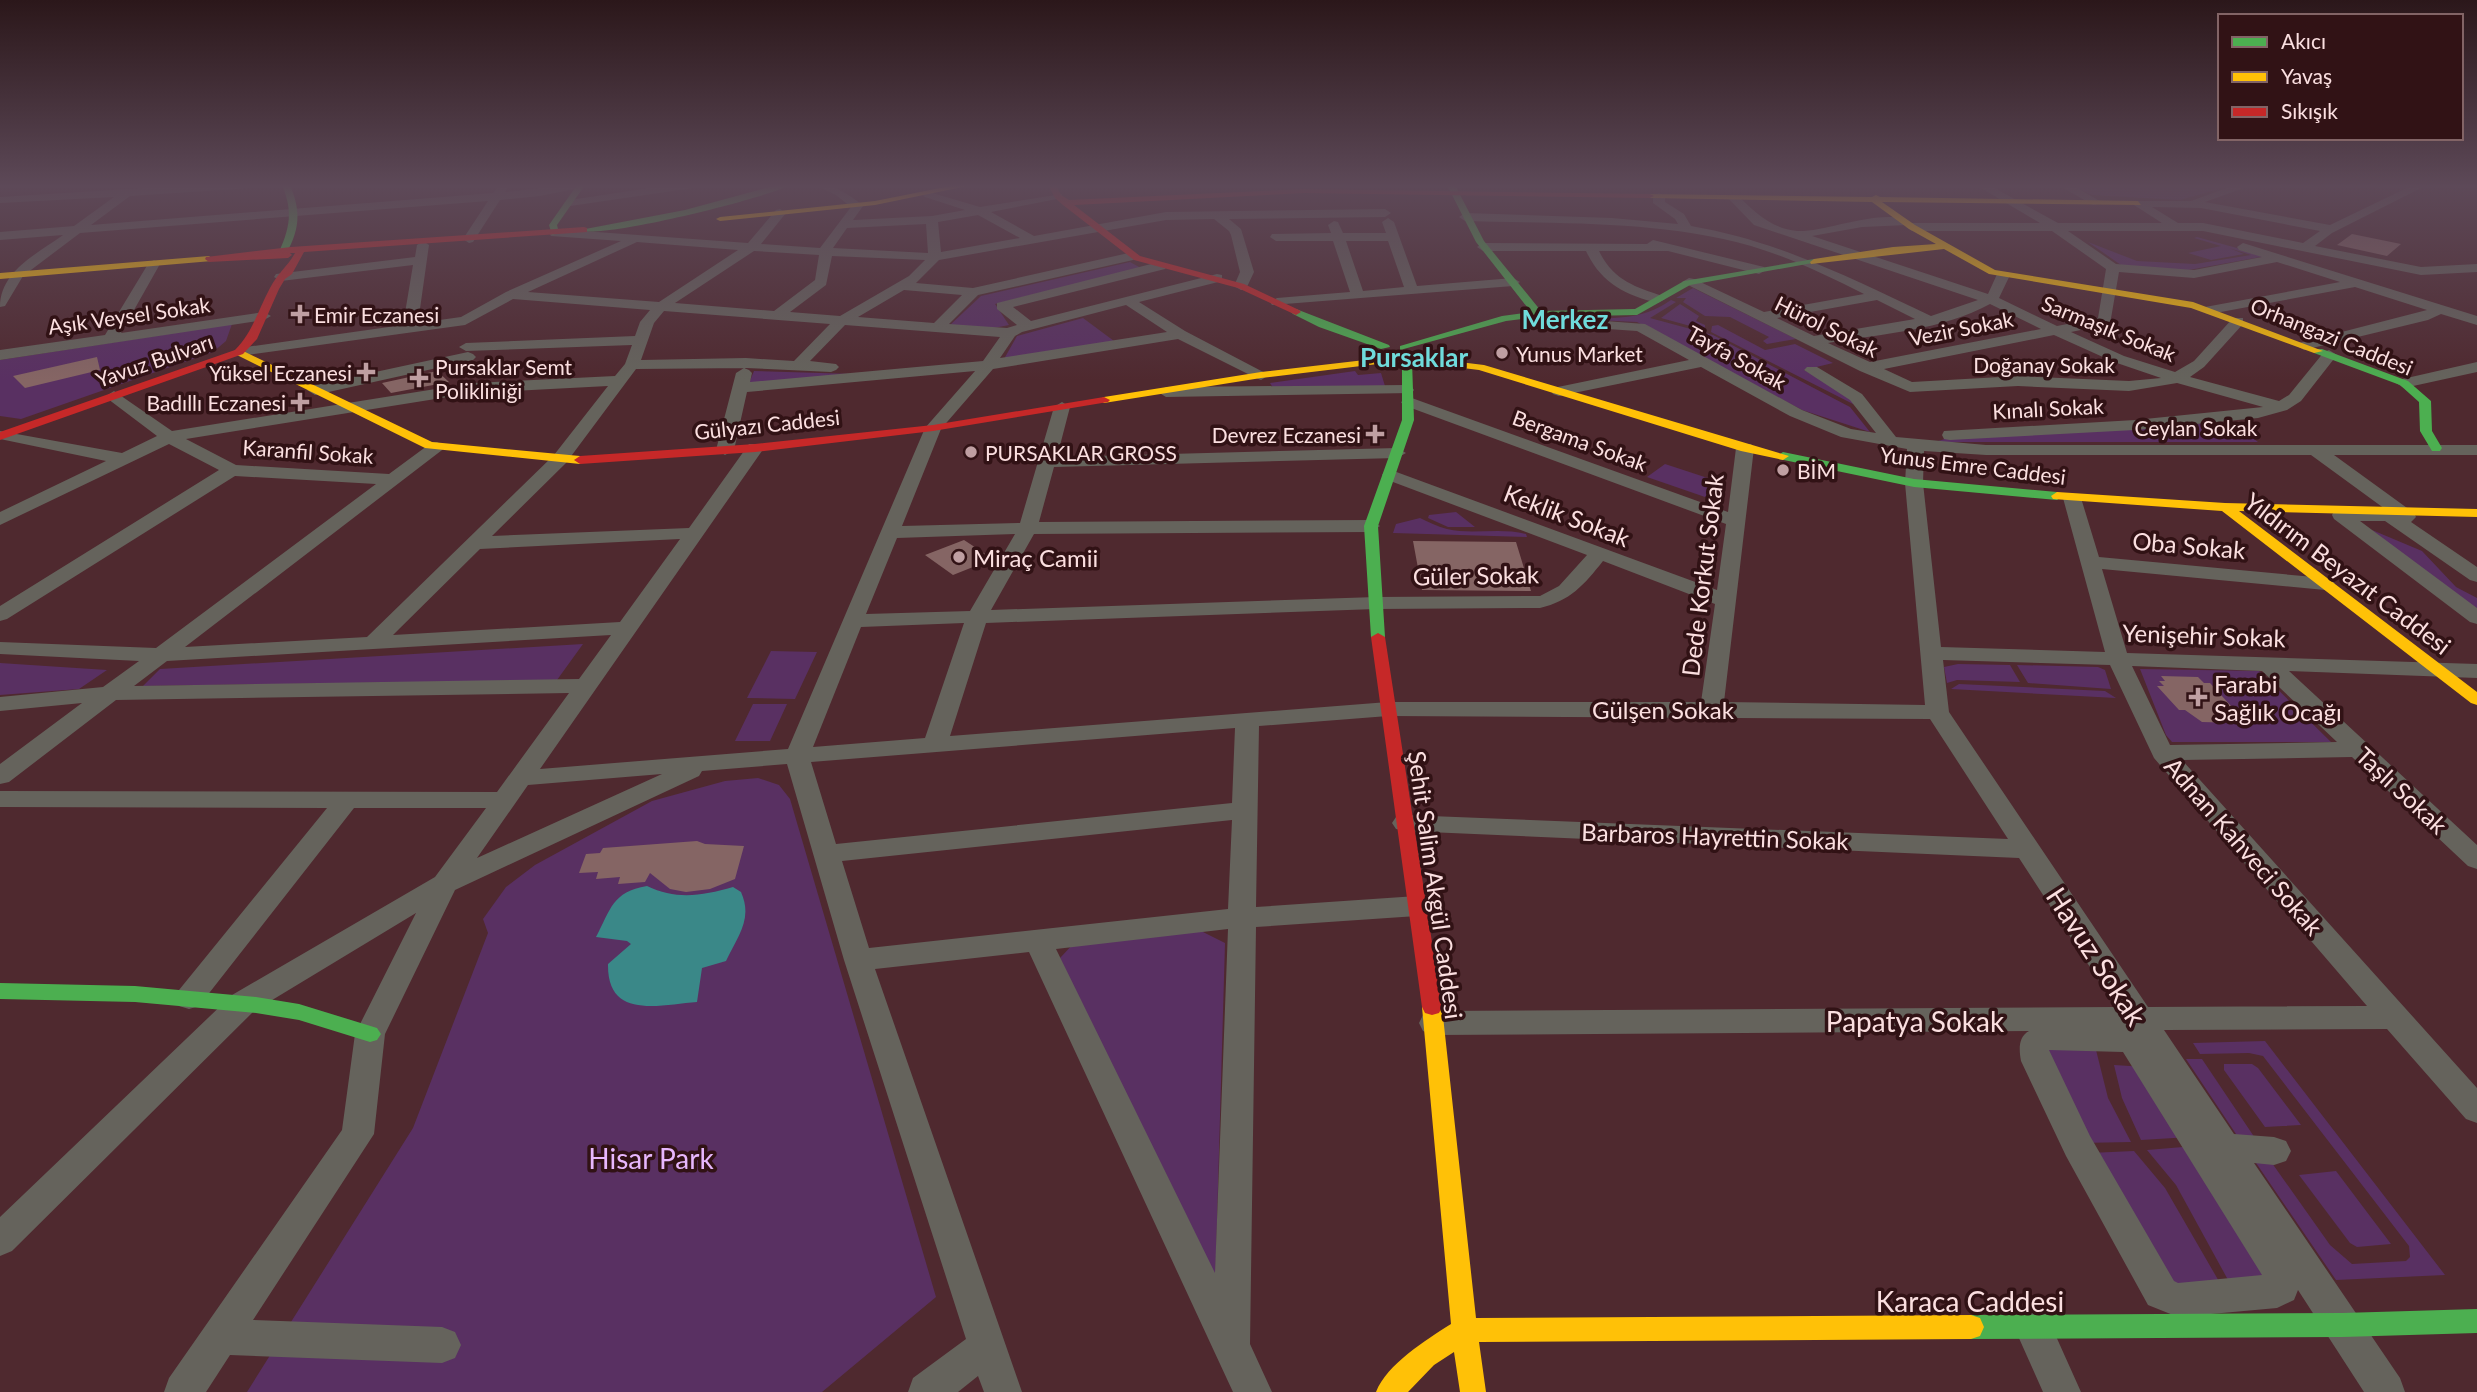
<svg xmlns="http://www.w3.org/2000/svg" width="2477" height="1392" font-family="Lato,sans-serif">
  <style>
    .green { fill: #593062 }
    .water { fill: #3a8888 }
    .building { fill: #856564 }
    .lines { fill: none; stroke-linecap: round; stroke-linejoin: round }
    .street { fill: #65635c; fill-rule: evenodd }
    .fast { fill: #4caf50; fill-rule: evenodd }
    .slow { fill: #ffc107; fill-rule: evenodd }
    .jam { fill: #c62828; fill-rule: evenodd }
    .poi-dot { fill: #bf9fa2; stroke: #311215; stroke-width: 2.5 }
    .labels { text-anchor: middle; dominant-baseline: central; stroke-width: 7; stroke-linejoin: round; paint-order: stroke }
    .far-poi-label { font-size: 21px; fill: #fbdfe0; stroke: #311215; text-anchor: start }
    .far-street-label { font-size: 21px; fill: #fbdfe0; stroke: #311215 }
    .street-label { font-size: 24px; fill: #fbdfe0; stroke: #311215 }
    .poi-label { font-size: 24px; fill: #fbdfe0; stroke: #311215; text-anchor: start }
    .far-district-label { font-size: 26px; font-weight: bold; fill: #6fdbdb; stroke: #311215 }
    .near-street-label { font-size: 28px; fill: #fbdfe0; stroke: #311215 }
    .near-park-label { font-size: 28px; fill: #e7b7fd; stroke: #311215 }
  </style>
  <rect width="100%" height="100%" fill="#4f292f"/>
  <path class="green" d="M2070,185H2233L2180,200L2092,195Z
    M2197,237L2266,256L2183,271L2121,265L2088,242L2137,261L2195,264L2251,255L2229,248L2244,254L2211,260L2188,253L2221,246L2194,238Z
    M1130,262L1141,268L995,304L1009,325L994,328L949,326L981,296Z
    M1693,288L1796,339L1767,344L1763,341L1769,337L1730,317L1705,316L1683,302L1686,298H1676Z
    M1671,300L1676,302L1650,318L1713,335L1850,407L1870,432L1802,410L1637,322L1575,319C1612,317 1640,322 1671,300Z
    M1680,304L1699,316L1696,321L1705,325V330L1661,318Z
    M1083,318L1114,341L1004,359L1017,336Z
    M232,324L226,341L213,352L21,419L0,416V360Z
    M1718,325L1765,350L1795,344L1833,363L1804,370L1831,384L1854,402L1853,404L1711,332L1712,326Z
    M754,371L854,374L749,383Z
    M1355,371L1358,375L1381,373L1385,386L1273,388L1270,383Z
    M2231,422L2258,442H1935L1948,438Z
    M1665,464L1723,483L1705,497L1647,477Z
    M1456,512L1475,527H1448L1428,518L1429,515Z
    M1420,518C1429,522 1438,527 1447,529C1473,535 1499,527 1526,534L1527,537L1393,533L1396,524Z
    M2372,530L2422,551L2456,587L2477,598V616Z
    M583,644L557,680L143,686L160,669Z
    M771,651L817,652L795,699L747,698Z
    M0,663L107,670L79,689L0,695Z
    M1958,664L2010,665L2020,682L1957,680L1947,683L1944,667Z
    M2017,665L2098,667L2105,670L2111,689L2028,683Z
    M2140,669L2259,671L2331,742H2172L2166,735Z
    M1959,684L2105,691L2116,698L1951,689Z
    M753,704H787L770,741H735Z
    M758,778L779,785L790,799L936,1297L822,1392H247L413,1128L488,933L483,919L506,887L535,865L652,801L725,781Z
    M1199,930L1225,943L1215,1291L1060,958L1075,942Z
    M2265,1041L2445,1275L2336,1280L2252,1157L2267,1156L2330,1245L2352,1264L2406,1261L2410,1257L2409,1246L2263,1056L2249,1053L2200,1054L2193,1043Z
    M2042,1042L2095,1046L2108,1098L2131,1142L2080,1143Z
    M2186,1059H2202L2261,1147L2244,1146Z
    M2224,1064H2252L2258,1068L2301,1125L2265,1127L2224,1070Z
    M2114,1065L2146,1067L2190,1137L2141,1140L2122,1098Z
    M2195,1146L2277,1276L2233,1289L2176,1185L2147,1150Z
    M2134,1151L2165,1188L2224,1290L2172,1296L2089,1153Z
    M2336,1171L2391,1244L2357,1247L2350,1243L2299,1175Z"/>
  <path class="water" d="M647,886C676,900 702,896 733,887L741,892C753,919 738,936 726,961L702,968L697,1002C659,1005 607,1020 608,964L631,944L627,941L596,937C611,909 612,892 647,886Z"/>
  <path class="building" d="M2352,234L2401,244L2387,256L2337,245Z
    M97,357L100,370L25,388L13,376Z
    M437,371L449,382L391,393L382,383Z
    M964,540L993,559L953,575L925,555Z
    M1413,541L1516,542L1531,591L1422,590Z
    M2161,676L2198,677L2204,683H2210L2243,719H2233L2237,723L2202,722L2185,710H2179L2157,686H2164L2159,681H2165Z
    M697,841L705,844L744,846L735,879L710,889L686,892L670,889L650,873L645,882L618,884L620,877L596,879L598,872L579,873L586,854L600,853L603,848Z"/>
  <g class="lines">
    <path class="street" d="M193,185H257L252,188L130,196L91,225L493,193L500,185L508,188L505,192L567,185H594L540,196L500,200L473,242L469,243L463,239L488,201L80,233L23,276L5,306L0,307C0,271 37,254 63,235L0,240V232L74,226L114,197L0,203V197Z
      M669,185H698L693,188L570,206L564,203L570,200Z
      M815,185C835,185 845,192 861,204L863,206L853,220L932,216L965,210L925,197L923,195L929,192L980,207L1062,194V198L991,212L1034,236L1166,212L1385,209L1391,213L1385,217L1229,219L1241,229L1254,272L1246,289L1241,290L1234,286L1240,272L1231,235L1229,231L1214,219L1166,220L939,260L916,283L973,288L1133,252L1139,256L1133,260L978,295L949,324L1007,328L1017,325L997,309V303L1155,263H1165L1167,266L1165,269L1013,307L1031,321L1217,274L1222,275V281L1139,302L1185,331L1269,375L1261,380L1256,378L1178,339L993,369L941,429L902,526L1020,523L1054,407L1062,402L1070,407L1057,457L1397,448L1406,453L1397,458L1054,467L1039,522L1371,520L1380,526L1371,532L1034,534L991,610L1376,597L1540,596L1559,586L1587,555L1385,479L1382,475L1385,471L1391,470L1717,590L1726,524L1403,405L1401,402L1409,397L1728,512L1736,448L1739,444H1751L1754,448L1724,702L1925,705L1905,483L1907,449L1841,437L1790,416L1701,367L1559,396L1553,394L1551,391L1553,388L1689,360L1637,331L1578,327L1533,317V311L1538,310L1578,319L1645,324L1802,410L1851,429L1876,433L1850,400L1804,370L1807,367H1817L1862,394L1896,437L1986,445H2477V455H2334L2414,513L2416,517L2411,522L2477,567V582L2470,580L2385,521H2360L2477,608V624L2470,622L2334,519L2332,515L2334,511L2341,509H2385L2311,455H1986L1924,451L1923,483L1941,647L2105,652L2063,498L2072,493L2081,498L2099,557L2325,578L2332,580L2335,584L2332,588L2325,590L2102,569L2127,653L2477,664V678L2289,671L2477,845V869L2468,866L2352,757L2182,760L2477,1088V1123L2466,1119L2387,1029L2164,1030L2234,1134L2274,1137L2286,1141L2291,1151L2286,1161L2274,1165L2254,1163L2400,1378L2405,1392H2364L2298,1290L2294,1300L2277,1308L2178,1317L2148,1305L2066,1156L2021,1061C2019,1050 2018,1037 2029,1031L1434,1035L1423,1031L1419,1023L1423,1015L1434,1011L2116,1007L2019,858L1405,831L1396,829L1392,823L1396,817L1405,815L2008,839L1930,719L1388,716L1259,726L1256,907L1417,896L1427,899L1431,906L1427,913L1417,916L1256,927L1250,1344L1272,1392H1233L1029,952L875,969L1022,1392H984L978,1376L958,1392H908L913,1378L966,1339L844,960L787,764L702,771L699,776L455,890L385,1034L374,1134L253,1320L442,1327L455,1332L461,1345L455,1358L442,1363L230,1355L206,1392H164L169,1378L342,1130L355,1034L416,913L254,1011L12,1251L0,1256V1217L232,995L435,877L486,808H354L199,1006L189,1009L179,1006L174,998L179,990L327,808L0,807V791L497,792L569,693L116,700L9,782L0,784V764L82,703L0,711V697L103,687L139,661L0,654V642L156,648L376,484L235,476L7,619L0,621V606L219,470L169,444L0,525V512L106,461L0,439V431L122,453L157,436L108,399L106,396L114,391L172,431L473,383L615,376L625,364L632,345L466,351L459,347L466,343L635,336L640,322L650,310L513,299L465,325L239,356L232,352L239,348L403,325L413,265L281,281L274,277L276,274L415,257L417,245L423,241L429,245L418,323L461,317L506,292L621,241L551,236L549,233L555,229L748,243L776,210L780,209L786,213L761,244L820,248L851,207L836,195ZM978,215L1020,238L941,252L938,222ZM926,224L928,253L833,248L847,228ZM637,242L738,250L659,302L528,292ZM754,251L819,255L815,280L774,311L675,303ZM832,256L925,260L909,276L840,316L790,312L826,285ZM904,290L962,295L934,323L858,317ZM1126,305L1167,332L1000,358L1015,336L1022,332ZM664,311L830,324L794,361L746,358L641,360L654,323ZM845,325L1000,337L983,361L750,382L752,373L749,370L744,368L736,373L716,450L725,455L734,450L747,392L975,371L925,428L788,749L540,769L764,448L761,444H749L689,528L492,536L566,463L636,369L746,368L831,372L836,370L839,367L836,364L810,361ZM608,386L554,455L367,637L185,647L446,447L437,442L431,443L389,474L236,465L186,439L473,393ZM1015,534L970,611L866,614L897,538ZM680,539L620,622L393,635L480,549ZM1603,561L1715,604L1701,702H1388L950,736L986,623L1376,609L1540,608C1570,601 1584,585 1603,561ZM964,623L925,738L813,747L861,627ZM611,635L579,679L134,686L167,661ZM1943,660L2110,665L2154,758L2367,1006L2148,1007L1949,712ZM2132,666L2262,671L2337,742L2170,745ZM1235,728L1232,803L836,844L811,762ZM662,774L477,858L528,785ZM1232,820L1228,909L869,948L842,861ZM1228,929L1215,1273L1056,949ZM2049,1050L2123,1052L2262,1275L2178,1283L2174,1281L2090,1136Z
      M1976,185H1989L2058,223H2162L2134,205V201H2191L2235,185H2252L2205,202L2330,225L2413,185H2427L2332,233L2315,246L2421,267L2477,264V272L2421,275L2203,231H2068L2116,264L2194,270L2262,257L2239,250L2237,247L2243,243L2477,316V325L2441,314L2428,320L2304,350L2297,346L2299,343L2427,310L2355,287L2210,314L2205,313V307L2340,282L2277,262L2194,278L2119,272L2110,324L2071,332L2124,356L2175,372L2194,361L2233,318H2243V324L2204,367L2190,377L2279,401L2289,395L2324,352L2329,350L2337,355L2301,401L2287,410L2258,418L2135,430L1950,440L1944,439L1942,435L1944,431L2135,420L2263,407L2177,383L2129,391L2018,386L1910,392L1860,371L1682,282L1689,278L1694,279L1764,312L1864,294C1828,276 1791,258 1751,246C1659,220 1560,224 1465,221L1459,217L1465,213L1612,218L1678,224L1675,219L1653,203V196L1659,193L1665,196V202L1684,214L1691,226C1779,241 1850,278 1931,316L1978,300L1754,225L1728,198L1738,196C1755,212 1772,229 1797,231C1822,233 1888,206 1909,222L1907,225L1862,227L1812,236L1988,294L1998,272H2008L2010,275L1999,298L2057,326L2098,318L2106,269L2052,231H1912L1906,227L1912,223H2040ZM2152,207L2201,208L2320,231L2303,243L2203,223H2178ZM1877,300L1915,319L1814,336L1777,318ZM1990,304L2041,329L1870,362L1828,343C1881,334 1943,330 1990,304ZM2054,335L2114,362L2161,378L2129,381L2018,376L1912,382L1884,369Z
      M2058,185H2072L2103,203L2093,205Z
      M1388,218L1394,222L1417,286L1513,278L1520,282L1513,286L1272,305L1270,302L1277,298L1350,292L1333,241H1276L1270,237L1272,234L1331,233L1328,225L1334,221L1338,222L1343,233H1386L1382,222ZM1346,241H1388L1404,287L1363,291Z
      M1653,240L1764,267L1766,270L1759,274L1668,251H1599C1613,280 1635,287 1663,296L1665,299L1658,303C1625,295 1601,283 1586,251H1483L1477,247L1483,243L1647,244Z
      M154,260L160,264L121,333L264,312L271,316L264,320L0,360V350L105,335L148,264Z
      M468,352L473,354L476,357L473,360L315,395L307,390L315,385Z
      M2477,362V372L2404,388L2396,383L2398,380Z
      M1406,385L1412,387L1414,390L1412,393L1166,397L1158,392L1166,387Z
      M2033,1309L2046,1314L2081,1392H2043L2014,1327L2020,1314Z"/>
    <path class="fast" d="M282,185H290C301,211 300,229 286,254L283,255L279,252C290,227 293,211 282,185Z
      M577,185H585L557,225L559,233L552,235L549,225Z
      M777,185H790C767,198 598,240 580,230L685,210Z
      M1447,185H1455L1484,241L1541,311L1635,309L1684,281L1814,259L1818,262L1690,285L1637,315L1538,317L1506,321L1400,350V346L1502,316L1531,312L1476,242Z
      M1296,309L1389,345L1390,347L1381,349L1319,327L1293,314L1291,312Z
      M2314,349H2322L2408,381L2431,401L2432,431L2442,448L2440,451H2432L2420,431L2419,402L2400,385L2314,353Z
      M1407,358L1412,361L1414,420L1378,526L1385,637L1378,641L1371,637L1364,526L1402,420V361Z
      M1783,452L1914,479L2057,492L2063,496L2057,500L1914,487L1779,459L1777,456Z
      M0,983L135,986L256,997L299,1004L377,1028L381,1034L377,1040L370,1042L299,1020L256,1013L135,1002L0,999Z
      M2477,1309V1333L2342,1337L1971,1339L1962,1336L1958,1327L1962,1318L1971,1315L2342,1313Z"/>
    <path class="slow" d="M955,185H972L875,205L720,221L716,219L720,217L875,201Z
      M1647,194L1872,197L1876,195L1880,197L2138,201L2141,205L1882,202L1915,225L1995,270L2193,302L2323,351L2314,353L2191,308L1989,274L1944,249L1811,264L1810,262L1814,259L1893,247L1936,244L1909,229L1872,202L1650,198Z
      M209,256L213,259L212,261L0,279V273Z
      M239,349L432,442L580,456L586,460L580,464L425,448L235,354L234,352Z
      M1410,356L1484,365L1789,456L1783,460L1741,451L1479,370L1406,361L1405,359Z
      M1382,358L1387,361L1386,363L1261,378L1104,403L1098,400L1104,397L1261,372Z
      M2057,492L2225,503L2477,509V517L2239,511L2477,692V705L2471,703L2222,511L2053,499L2051,496Z
      M1432,999L1439,1001L1442,1007L1476,1318L1971,1315L1980,1318L1984,1327L1980,1336L1971,1339L1479,1342L1486,1392H1460L1454,1352L1434,1365L1408,1392H1376C1387,1364 1426,1340 1451,1324L1422,1007L1425,1001Z"/>
    <path class="jam" d="M1048,185H1056L1061,195L1069,200L1304,189L1650,194L1654,196L1650,198L1304,193L1074,205L1140,256L1244,284L1299,310L1301,312L1296,315L1238,288L1134,260L1063,205L1055,198Z
      M584,227L587,228V232L304,252L292,274L285,279L279,289L257,339L243,354L0,440V432L235,350C253,332 258,310 270,288C277,274 288,266 295,253H290L292,255L288,258L209,262L205,259L206,257L291,247Z
      M1104,397L1110,400L1108,402L933,431L755,452L580,464L574,460L580,456L755,444L933,425Z
      M1378,633L1385,637L1442,1007L1439,1013L1432,1015L1425,1013L1422,1007L1371,637Z"/>
  </g>
  <linearGradient id="sky" x2="0" y2="1"><stop stop-color="#2b171a"/><stop offset="0.49" stop-color="#5d4958"/><stop offset="1" stop-color="#5d4958" stop-opacity="0"/></linearGradient>
  <rect width="2477" height="380" fill="url(#sky)"/>
  <g class="poi-dot">
    <path d="M296.5 303.5h7v7h7v7h-7v7h-7v-7h-7v-7h7z"/>
    <circle cx="1502" cy="353" r="7"/>
    <path d="M362.5 361.5h7v7h7v7h-7v7h-7v-7h-7v-7h7z"/>
    <path d="M415.5 367.5h7v7h7v7h-7v7h-7v-7h-7v-7h7z"/>
    <path d="M296.5 391.5h7v7h7v7h-7v7h-7v-7h-7v-7h7z"/>
    <path d="M1371.5 423.5h7v7h7v7h-7v7h-7v-7h-7v-7h7z"/>
    <circle cx="971" cy="452" r="7"/>
    <circle cx="1783" cy="470" r="7"/>
    <circle cx="959" cy="557" r="7"/>
    <path d="M2194.5 686.5h7v7h7v7h-7v7h-7v-7h-7v-7h7z"/>
  </g>
  <g class="labels">
    <g class="far-poi-label">
      <text x="314" y="314">Emir Eczanesi</text>
      <text x="1516" y="353">Yunus Market</text>
      <text x="435" y="366">Pursaklar Semt<tspan x="435" dy="24">Polikliniği</tspan></text>
      <text x="352" y="372" text-anchor="end">Yüksel Eczanesi</text>
      <text x="286" y="402" text-anchor="end">Badıllı Eczanesi</text>
      <text x="1361" y="434" text-anchor="end">Devrez Eczanesi</text>
      <text x="985" y="452">PURSAKLAR GROSS</text>
      <text x="1797" y="470">BİM</text>
    </g>
    <g class="far-street-label">
      <text transform="translate(129 315) rotate(-8)">Aşık Veysel Sokak</text>
      <text transform="translate(1827 326) rotate(26)">Hürol Sokak</text>
      <text transform="translate(1961 328) rotate(-11)">Vezir Sokak</text>
      <text transform="translate(2109 328) rotate(22)">Sarmaşık Sokak</text>
      <text transform="translate(2332 336) rotate(22)">Orhangazi Caddesi</text>
      <text transform="translate(1737 357) rotate(29)">Tayfa Sokak</text>
      <text transform="translate(154 360) rotate(-19)">Yavuz Bulvarı</text>
      <text x="2044" y="364">Doğanay Sokak</text>
      <text transform="translate(2048 408) rotate(-3)">Kınalı Sokak</text>
      <text transform="translate(767 424) rotate(-6)">Gülyazı Caddesi</text>
      <text x="2196" y="427">Ceylan Sokak</text>
      <text transform="translate(1580 440) rotate(20)">Bergama Sokak</text>
      <text transform="translate(308 451) rotate(4)">Karanfil Sokak</text>
      <text transform="translate(1973 465) rotate(7)">Yunus Emre Caddesi</text>
    </g>
    <g class="street-label">
      <text transform="translate(1567 515) rotate(21)">Keklik Sokak</text>
      <text transform="translate(2189 545) rotate(5)">Oba Sokak</text>
      <text transform="translate(2348 573) rotate(37)">Yıldırım Beyazıt Caddesi</text>
      <text transform="translate(1476 575) rotate(-1)">Güler Sokak</text>
      <text transform="translate(1702 575) rotate(-83)">Dede Korkut Sokak</text>
      <text transform="translate(2204 635) rotate(2)">Yenişehir Sokak</text>
      <text x="1663" y="709">Gülşen Sokak</text>
      <text transform="translate(2402 790) rotate(43)">Taşlı Sokak</text>
      <text transform="translate(1715 836) rotate(2)">Barbaros Hayrettin Sokak</text>
      <text transform="translate(2244 846) rotate(49)">Adnan Kahveci Sokak</text>
      <text transform="translate(1436 885) rotate(82)">Şehit Salim Akgül Caddesi</text>
    </g>
    <g class="poi-label">
      <text x="973" y="557">Miraç Camii</text>
      <text x="2214" y="683">Farabi<tspan x="2214" dy="28">Sağlık Ocağı</tspan></text>
    </g>
    <g class="far-district-label">
      <text x="1565" y="319">Merkez</text>
      <text x="1414" y="357">Pursaklar</text>
    </g>
    <g class="near-street-label">
      <text transform="translate(2097 956) rotate(57)">Havuz Sokak</text>
      <text x="1915" y="1021">Papatya Sokak</text>
      <text x="1970" y="1301">Karaca Caddesi</text>
    </g>
    <g class="near-park-label">
      <text x="651" y="1158">Hisar Park</text>
    </g>
  </g>
  <rect x="2218" y="14" width="245" height="126" fill="#311215" stroke="#826466" stroke-width="2"/>
  <rect x="2232" y="37" width="35" height="10" fill="#4caf50" stroke="#826466" stroke-width="2"/>
  <text x="2281" y="49" font-size="21" fill="#fbdfe0">Akıcı</text>
  <rect x="2232" y="72" width="35" height="10" fill="#ffc107" stroke="#826466" stroke-width="2"/>
  <text x="2281" y="84" font-size="21" fill="#fbdfe0">Yavaş</text>
  <rect x="2232" y="107" width="35" height="10" fill="#c62828" stroke="#826466" stroke-width="2"/>
  <text x="2281" y="119" font-size="21" fill="#fbdfe0">Sıkışık</text>
</svg>
